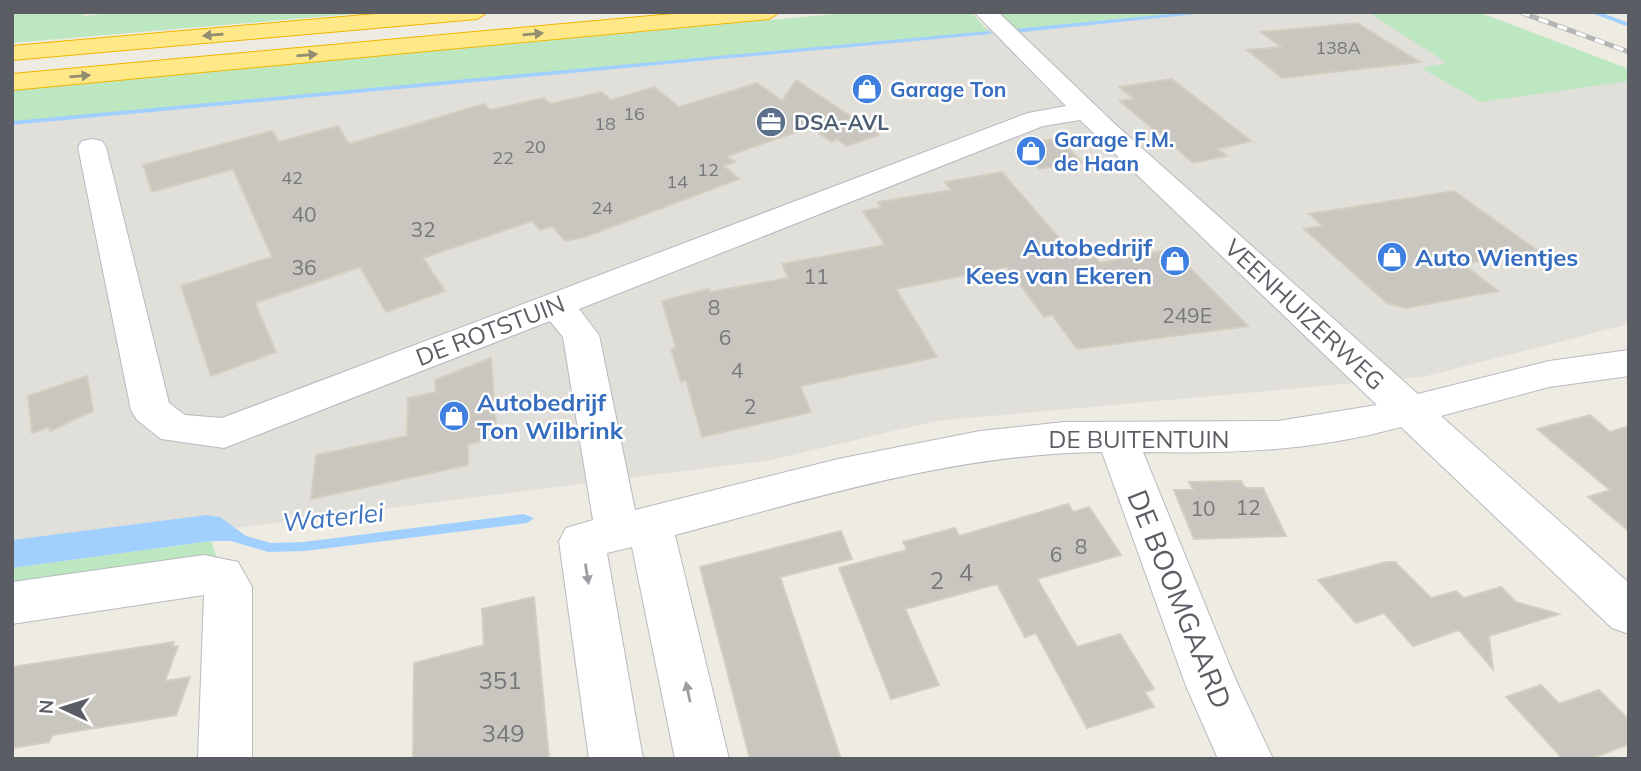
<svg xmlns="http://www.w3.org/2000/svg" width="1641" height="771" font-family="Mulish,sans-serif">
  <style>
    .industrial { fill: #e1dfda }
    .green { fill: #bde7c0 }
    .water { fill: #a1d0ff }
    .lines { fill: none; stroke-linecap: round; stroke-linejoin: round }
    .stream { fill: #a1d0ff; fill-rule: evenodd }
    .building { fill: #c9c6bf; stroke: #d3cec0; stroke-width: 2 }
    .minor-casing { stroke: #b7babf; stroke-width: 2 }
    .motorway-casing { stroke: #f0b500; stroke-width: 2 }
    .minor { fill: #fff; fill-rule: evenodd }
    .motorway { fill: #ffe888; fill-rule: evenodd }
    .rail-casing { stroke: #b4b5b5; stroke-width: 5 }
    .rail { stroke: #fff; stroke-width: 3.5; stroke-dasharray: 10; stroke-linecap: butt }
    .oneway { fill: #948e71 }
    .oneway2 { fill: #9c9ea2 }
    .labels { text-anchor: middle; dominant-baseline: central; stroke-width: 5; stroke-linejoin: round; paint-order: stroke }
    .far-number-label { font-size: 18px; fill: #76787b }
    .far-shop-label { font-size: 21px; font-weight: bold; fill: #366cbe; stroke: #fff; text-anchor: start }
    .far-service-label { font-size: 21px; font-weight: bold; fill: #4e5e75; stroke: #fff; text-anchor: start }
    .number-label { font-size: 21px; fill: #76787b }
    .shop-label { font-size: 24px; font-weight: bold; fill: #366cbe; stroke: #fff; text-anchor: start }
    .street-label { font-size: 24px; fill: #5a5e64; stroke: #fff }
    .near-number-label { font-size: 24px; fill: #76787b }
    .water-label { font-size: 26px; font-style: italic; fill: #3d73be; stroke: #fff }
    .near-street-label { font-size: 28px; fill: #5a5e64; stroke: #fff }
  </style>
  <rect width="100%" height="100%" fill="#eeece2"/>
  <path class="industrial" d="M1135,12H1475L1629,71V324L1423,377L936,421L771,460L12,556V125Z"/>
  <path class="green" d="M12,12H83L84,16L124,12H376L12,43Z
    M857,12H971L989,32L12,124V90Z
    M995,12H1207L1008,30Z
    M1368,12H1478L1629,69V81L1481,102L1421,68L1447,63Z
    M211,541L221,569L12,596V568Z"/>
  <path class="water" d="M524,514L534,518L527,523L305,551L268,552L231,541H211L12,568V540L207,515L220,517L246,536L271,543L304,542Z"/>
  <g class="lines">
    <path class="stream" d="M1191,12H1216L1014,33L1011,31L1014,29Z
      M1589,12H1599L1629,23V27Z
      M989,31L992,33L991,34L12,125V121Z"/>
  </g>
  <path class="building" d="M1357,23L1420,62L1282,78L1247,50L1281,47L1261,32Z
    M1172,79L1251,141L1218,149L1227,156L1193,163L1120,101L1134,99L1119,87Z
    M796,80L879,135L847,146L837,139L831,142L811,127L727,156L735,162L724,166L739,179L585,237L565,241L552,226L540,230L532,221L423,258L445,291L386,312L360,267L255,303L276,352L211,376L181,286L272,257L233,169L152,192L143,165L272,131L279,142L338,126L349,144L484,104L490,110L544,98L550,104L602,92L611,100L654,87L679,107L757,83L782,101Z
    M1058,138L1082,162L1039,169L1017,145Z
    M1002,172L1078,260L1095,257L1100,263L1171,249L1248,326L1077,349L1052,315L1044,317L1007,267L896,289L937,357L800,386L811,412L702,437L686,380L681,382L671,349L676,348L662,301L709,289L710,292L788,278L782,264L885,245L863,211L881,208L878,202L951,190L945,182Z
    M1454,191L1538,251L1463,264L1498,291L1406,308L1387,303L1304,229L1323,226L1309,214Z
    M491,358L497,438L468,444V465L311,499L316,455L407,436L408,398L436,392L435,380Z
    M87,376L93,411L50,431L49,427L32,433L28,396Z
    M1590,415L1610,432L1629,426V531L1588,497L1610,490L1537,429Z
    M1241,481L1245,488H1263L1286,536L1194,539L1174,490H1193L1189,482Z
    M1068,504L1073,512L1089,507L1121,555L1037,579L1077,647L1120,634L1154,689L1145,692L1154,707L1087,728L1036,633L1025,637L997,584L905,609L939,685L891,699L839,568L907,550L903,542L955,528L959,536Z
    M841,531L852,559L780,577L841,759H750L700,567Z
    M1387,562H1395L1431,598L1456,591L1464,598L1501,587L1516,602L1559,614L1489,636L1493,669L1459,630L1413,646L1384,613L1356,623L1318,580Z
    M534,597L549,759H413L414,663L484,645L482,609Z
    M174,642L172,647L178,646L165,681L190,677L176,715L52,735L49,742L12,748V667Z
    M1541,685L1559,704L1599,690L1629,720V744L1590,759H1563L1506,697Z"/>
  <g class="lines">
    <g class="minor-casing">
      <path id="minor" d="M974,12H998L1117,126L1418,394L1549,361L1629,350V376L1549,387L1441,416L1629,583V634L1612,628L1401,427C1315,451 1232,454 1143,452L1234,676L1273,759H1218L1186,686L1102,452C956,453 815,498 675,535L729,759H675L632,547L607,553L643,759H589L559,541L566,528L593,520L563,337L550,321L224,448L161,439L137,420L131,410L78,147L82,141L92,139L102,141L106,147L169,403L185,415L222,418L1028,113L1066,106ZM1080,120L1377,405L1278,421L1064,422L980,431L838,459L635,510L599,335L579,309L1043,126Z
        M204,555L238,562L252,587V759H198L204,595L12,624V582Z"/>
    </g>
    <g class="motorway-casing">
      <path id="motorway" d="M398,12H488L477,19L12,60V46Z
        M694,12H780L769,19L12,90V74Z"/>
    </g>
    <use href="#minor" class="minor"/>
    <use href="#motorway" class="motorway"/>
    <g class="rail-casing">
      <path id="rail" d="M1520,12L1629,52"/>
    </g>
    <use href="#rail" class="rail"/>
  </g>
  <defs><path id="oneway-solid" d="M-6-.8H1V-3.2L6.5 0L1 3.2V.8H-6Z" transform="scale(1.75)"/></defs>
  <g class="oneway">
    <use href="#oneway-solid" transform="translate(533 34) rotate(-5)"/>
    <use href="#oneway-solid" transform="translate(213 35) rotate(175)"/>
    <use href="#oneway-solid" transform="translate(307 55) rotate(-5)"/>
    <use href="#oneway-solid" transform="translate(80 76) rotate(-5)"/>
  </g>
  <g class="oneway2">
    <use href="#oneway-solid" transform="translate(587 574) rotate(81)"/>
    <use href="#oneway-solid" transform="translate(688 692) rotate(-102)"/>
  </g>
  <defs>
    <g id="shop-disc" transform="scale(1.575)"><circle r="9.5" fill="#3f7fe0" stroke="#fff"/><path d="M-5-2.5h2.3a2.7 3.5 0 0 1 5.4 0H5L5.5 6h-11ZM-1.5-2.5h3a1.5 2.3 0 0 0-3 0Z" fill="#fff"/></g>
    <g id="office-disc" transform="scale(1.575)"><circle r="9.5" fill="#5c6f8a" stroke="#fff"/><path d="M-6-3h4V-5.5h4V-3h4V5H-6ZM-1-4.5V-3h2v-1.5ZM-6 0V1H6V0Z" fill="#fff"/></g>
  </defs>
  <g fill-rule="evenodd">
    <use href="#shop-disc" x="867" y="89"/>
    <use href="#office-disc" x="771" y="122"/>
    <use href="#shop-disc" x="1031" y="151"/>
    <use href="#shop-disc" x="1392" y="257"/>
    <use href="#shop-disc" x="1175" y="261"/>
    <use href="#shop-disc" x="454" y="416"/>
  </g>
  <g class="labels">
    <g class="far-number-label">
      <text x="1338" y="47">138A</text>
      <text x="634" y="113">16</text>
      <text x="605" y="123">18</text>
      <text x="535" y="146">20</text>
      <text x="503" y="157">22</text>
      <text x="708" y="169">12</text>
      <text x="292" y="177">42</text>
      <text x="677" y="181">14</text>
      <text x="602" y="207">24</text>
    </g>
    <g class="far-shop-label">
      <text x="890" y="89">Garage Ton</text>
      <text x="1054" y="139">Garage F.M.<tspan x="1054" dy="24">de Haan</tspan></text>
    </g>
    <g class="far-service-label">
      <text x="794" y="122">DSA-AVL</text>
    </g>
    <g class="number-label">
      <text x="304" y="214">40</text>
      <text x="423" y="229">32</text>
      <text x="304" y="267">36</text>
      <text x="816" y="276">11</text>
      <text x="714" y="307">8</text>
      <text x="1187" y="315">249E</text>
      <text x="725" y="337">6</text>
      <text x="737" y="370">4</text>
      <text x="750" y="406">2</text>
      <text x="1248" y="507">12</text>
      <text x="1203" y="508">10</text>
      <text x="1081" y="546">8</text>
      <text x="1056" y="554">6</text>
    </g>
    <g class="shop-label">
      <text x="1152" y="247" text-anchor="end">Autobedrijf<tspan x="1152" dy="28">Kees van Ekeren</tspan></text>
      <text x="1415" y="257">Auto Wientjes</text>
      <text x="477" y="402">Autobedrijf<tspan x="477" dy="28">Ton Wilbrink</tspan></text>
    </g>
    <g class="street-label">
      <text transform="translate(1305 314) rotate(43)">VEENHUIZERWEG</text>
      <text transform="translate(490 330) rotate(-21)">DE ROTSTUIN</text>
      <text x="1139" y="439">DE BUITENTUIN</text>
    </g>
    <g class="near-number-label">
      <text x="966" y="572">4</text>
      <text x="937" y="580">2</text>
      <text x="500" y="680">351</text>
      <text x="503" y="733">349</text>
    </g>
    <g class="water-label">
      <text transform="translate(333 517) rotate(-6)">Waterlei</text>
    </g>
    <g class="near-street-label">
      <text transform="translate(1180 599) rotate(68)">DE BOOMGAARD</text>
    </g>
  </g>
  <rect width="1641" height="771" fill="none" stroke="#5a5e64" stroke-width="28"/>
  <g transform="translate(63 708) rotate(274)" stroke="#ffffff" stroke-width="5" paint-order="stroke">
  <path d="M0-5L12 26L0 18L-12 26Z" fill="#5a5e64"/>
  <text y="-10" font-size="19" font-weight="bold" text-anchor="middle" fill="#5a5e64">N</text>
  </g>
</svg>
